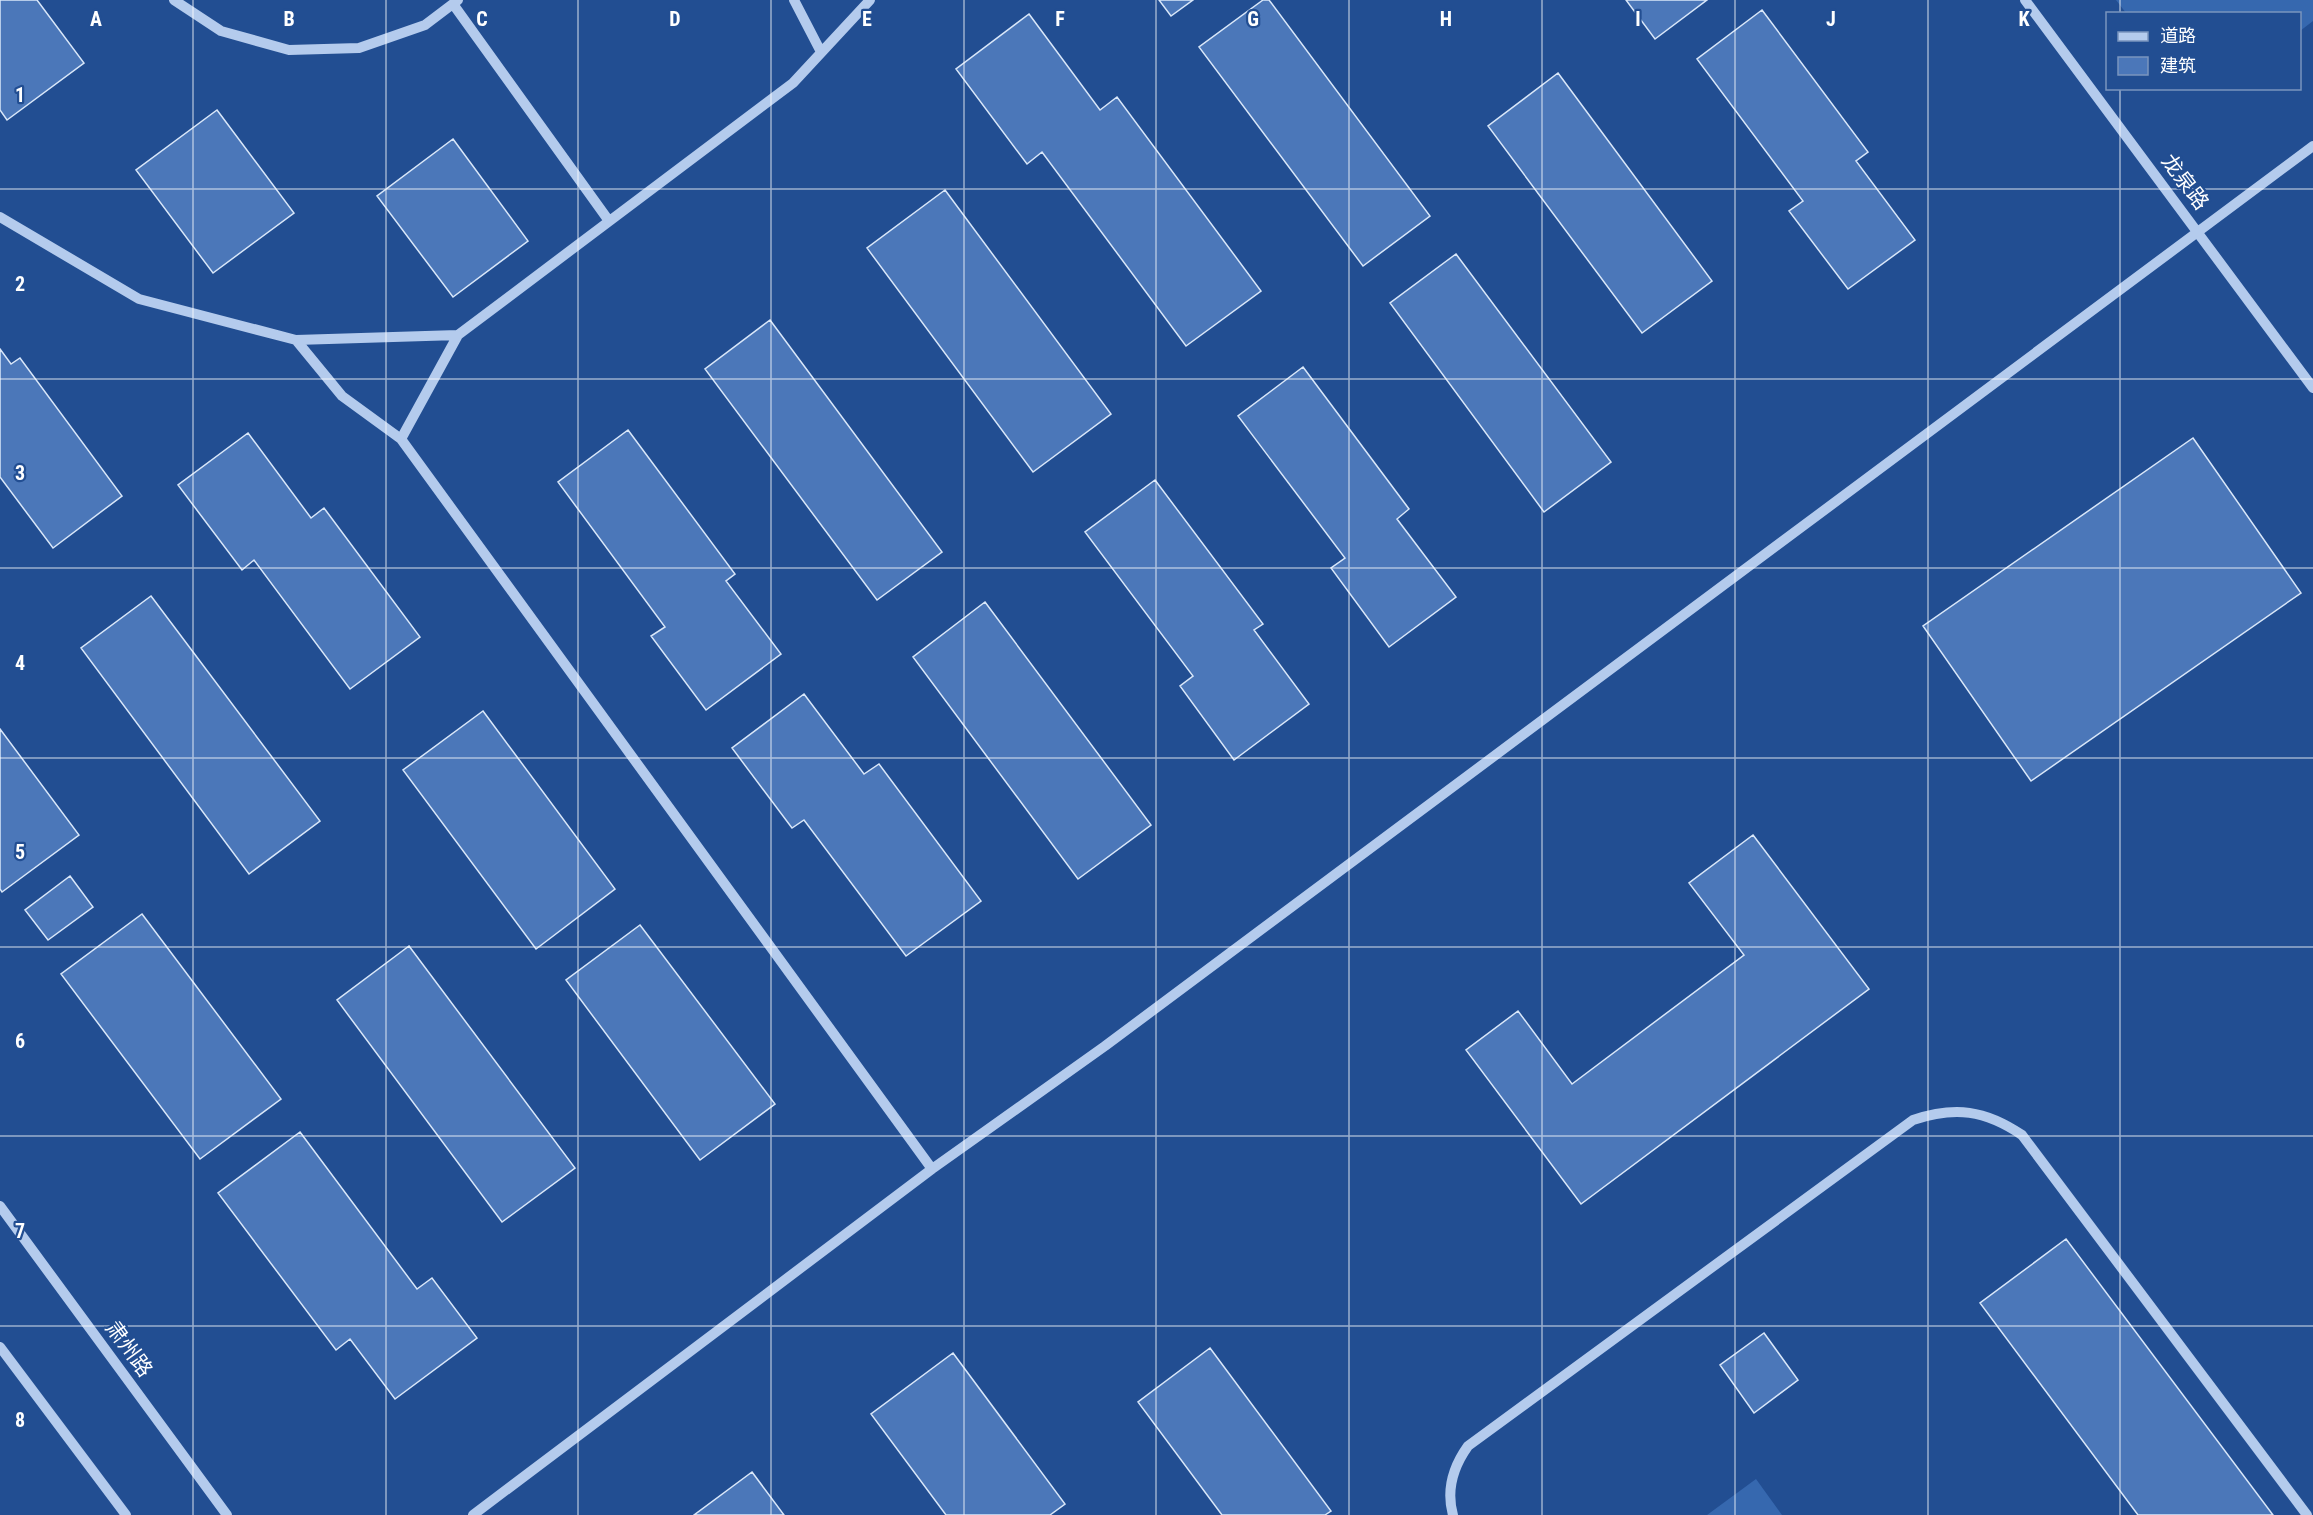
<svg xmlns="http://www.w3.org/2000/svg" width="2313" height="1515" font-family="'Roboto Condensed','Noto Sans SC',sans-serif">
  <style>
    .green { fill: #3668af }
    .building { fill: #4b77b9; stroke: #d9e7f9; stroke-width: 1.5 }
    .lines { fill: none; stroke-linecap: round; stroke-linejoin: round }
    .minor { stroke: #b4cbed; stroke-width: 10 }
    .grid { fill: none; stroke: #fff; stroke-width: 1.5; stroke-opacity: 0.55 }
    .labels { text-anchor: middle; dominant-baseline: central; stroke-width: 4.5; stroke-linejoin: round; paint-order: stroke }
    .street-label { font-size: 21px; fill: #fff; stroke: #224e92 }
    .grid-label { font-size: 20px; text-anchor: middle; font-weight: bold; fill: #fff; stroke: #224e92; stroke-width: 4.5; stroke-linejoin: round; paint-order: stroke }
  </style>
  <rect width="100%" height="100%" fill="#224e92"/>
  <path class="green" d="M2116,0H2313V21L2300,31V14L2126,13Z
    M1756,1479L1782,1515H1707Z"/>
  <path class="building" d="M0,0H37L84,63L7,120L0,110Z
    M1159,0H1193L1171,16Z
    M1263,0H1269L1430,216L1363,266L1199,47Z
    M1626,0H1707L1655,39Z
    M1762,10L1868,152L1856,161L1915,240L1848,289L1789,211L1803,201L1697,59Z
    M1029,14L1100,110L1117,97L1261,291L1186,346L1042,152L1027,164L956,69Z
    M1558,73L1712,281L1642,333L1488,126Z
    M217,110L294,213L213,273L136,170Z
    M453,139L528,241L453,297L377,196Z
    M945,190L1111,414L1033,472L867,248Z
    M1456,254L1611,462L1544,512L1390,303Z
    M770,320L942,552L877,600L705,369Z
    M0,349L11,364L20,358L122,496L53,548L0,477Z
    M1303,367L1409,509L1397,519L1456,597L1389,647L1331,568L1345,558L1238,416Z
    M628,430L735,574L726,581L781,654L706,710L651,636L665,627L558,482Z
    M248,433L311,518L324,508L420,637L350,689L254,560L242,570L178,485Z
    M2193,438L2301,593L2031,781L1923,626Z
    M1155,480L1263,624L1254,630L1309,704L1234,760L1180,686L1193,676L1085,532Z
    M151,596L320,821L249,874L81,648Z
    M985,602L1151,825L1078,879L913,657Z
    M804,694L864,774L879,764L981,901L906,956L804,820L792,828L732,748Z
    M483,711L615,889L536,949L403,770Z
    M0,729L79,835L2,892L0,889Z
    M1753,835L1869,989L1581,1204L1466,1050L1518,1011L1572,1084L1744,955L1689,883Z
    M70,876L93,907L48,940L25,910Z
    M142,914L281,1099L200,1159L61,974Z
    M640,925L775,1104L700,1160L566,980Z
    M409,946L575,1168L502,1222L337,1000Z
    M300,1132L417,1289L432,1278L477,1338L395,1399L350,1339L336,1350L218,1193Z
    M2066,1239L2273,1515H2138L1980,1303Z
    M1764,1333L1798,1380L1754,1413L1720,1365Z
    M1210,1348L1331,1511L1325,1515H1222L1138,1402Z
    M953,1353L1065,1504L1050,1515H946L871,1414Z
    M752,1472L784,1515H694Z"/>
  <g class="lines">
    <path class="minor" d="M174,0L221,31L289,50L359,48L425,25L458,0
      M794,0L821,52
      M870,0L793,83L458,335L401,439L932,1169
      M2025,0L2313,388
      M453,4L609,221
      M0,217L139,299L296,340L458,335
      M296,340L342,396L401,439
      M0,1206L227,1515
      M0,1347L126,1515
      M473,1515L932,1169L1105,1046L2313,146
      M1453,1515C1446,1490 1453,1467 1468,1446L1913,1120C1955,1106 1985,1110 2022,1135L2307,1515"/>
  </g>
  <path class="grid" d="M193,0V1515M386,0V1515M578,0V1515M771,0V1515M964,0V1515M1156,0V1515M1349,0V1515M1542,0V1515M1735,0V1515M1928,0V1515M2120,0V14M2120,88V1515M0,189H2313M0,379H2313M0,568H2313M0,758H2313M0,947H2313M0,1136H2313M0,1326H2313"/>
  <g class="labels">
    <g class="street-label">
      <text transform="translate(2185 182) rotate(53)">龙泉路</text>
      <text transform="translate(129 1349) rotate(54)">肃州路</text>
    </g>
  </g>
  <g class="grid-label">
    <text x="96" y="26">A</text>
    <text x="289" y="26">B</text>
    <text x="482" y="26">C</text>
    <text x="675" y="26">D</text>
    <text x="867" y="26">E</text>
    <text x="1060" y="26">F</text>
    <text x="1253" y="26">G</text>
    <text x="1446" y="26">H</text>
    <text x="1638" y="26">I</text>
    <text x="1831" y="26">J</text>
    <text x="2024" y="26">K</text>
    <text x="20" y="102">1</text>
    <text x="20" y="291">2</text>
    <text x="20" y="480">3</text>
    <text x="20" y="670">4</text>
    <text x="20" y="859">5</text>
    <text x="20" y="1048">6</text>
    <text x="20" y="1238">7</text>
    <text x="20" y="1427">8</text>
  </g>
  <rect x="2106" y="12" width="195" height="78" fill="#224e92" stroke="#7a95be" stroke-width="1.5"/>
  <rect x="2118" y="32" width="30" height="9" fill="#b4cbed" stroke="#7a95be" stroke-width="1.5"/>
  <text x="2160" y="42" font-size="18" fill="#ffffff">道路</text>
  <rect x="2118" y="57" width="30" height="18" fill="#4b77b9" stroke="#7a95be" stroke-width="1.5"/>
  <text x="2160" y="72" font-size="18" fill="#ffffff">建筑</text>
</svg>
